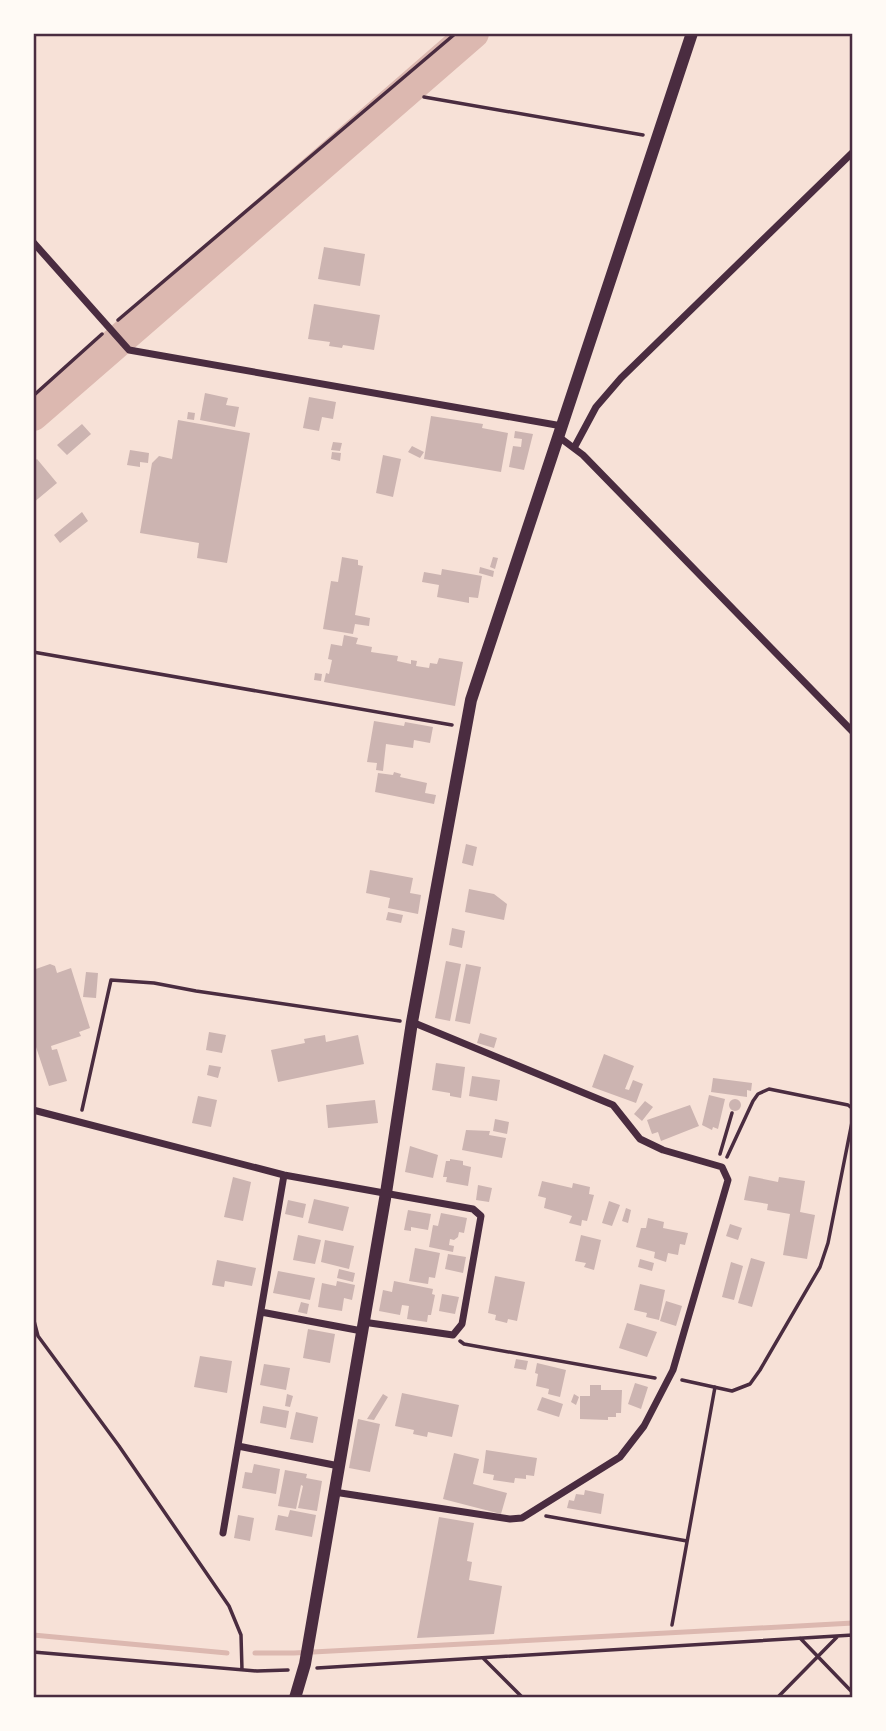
<svg xmlns="http://www.w3.org/2000/svg" width="886" height="1731" font-family="Jost,sans-serif">
  <style>
    .lines { fill: none; stroke-linecap: round; stroke-linejoin: round }
    .stream { stroke: #dcb8b0; stroke-width: 5 }
    .river { stroke: #dcb8b0; stroke-width: 32 }
    .building { fill: #ccb4b1 }
    .path { stroke: #4a2c40; stroke-width: 3.5 }
    .minor { stroke: #4a2c40; stroke-width: 7 }
    .tertiary { stroke: #4a2c40; stroke-width: 12 }
    .neatline { fill: none; stroke: #4a2c40; stroke-width: 2.5 }
  </style>
  <rect width="100%" height="100%" fill="#f7e1d7"/>
  <g class="lines">
    <path class="stream" d="M33,35L35,33
      M33,1635L227,1653
      M255,1653H294L853,1623"/>
    <path class="river" d="M33,415L473,33"/>
  </g>
  <path class="building" d="M324,247L365,254L360,286L318,279Z
    M314,304L380,315L374,350L343,345L342,348L329,346L330,342L308,339Z
    M205,393L228,398L226,405L239,407L235,427L200,420Z
    M309,397L336,402L333,419L322,417L319,431L303,428Z
    M188,412L195,413L194,420L187,419Z
    M431,416L483,424L482,428L508,433L501,472L424,459Z
    M178,420L250,433L227,563L197,558L199,543L140,533L152,463L159,456L172,459Z
    M82,424L91,434L67,455L57,445Z
    M515,431L533,434L524,470L509,467L513,446L521,447L522,439L514,438Z
    M333,442L342,443L340,451L331,450Z
    M412,446L424,452L420,458L408,452Z
    M130,450L149,453L148,463L140,462V467L127,465Z
    M332,452L341,453L340,461L331,459Z
    M383,455L401,459L393,497L376,493Z
    M37,459L57,483L33,503V462Z
    M82,512L88,521L60,543L54,535Z
    M342,557L358,560V565L363,566L355,615L370,618L369,626L355,624L353,634L323,629L331,581L338,582Z
    M493,557L498,558L495,569L490,567Z
    M480,567L494,571L493,577L479,573Z
    M442,569L482,576L478,598L469,597V603L437,597L439,585L422,582L424,572L441,575Z
    M344,635L358,638L356,644L372,647L371,652L398,656L397,661L411,664V660L417,661L416,666L429,668L430,663L437,664L439,658L463,662L455,706L324,682L326,673L329,674L332,660L328,659L331,644L342,646Z
    M315,673L322,674L321,681L314,680Z
    M374,721L404,726L405,722L433,727L430,743L414,740L413,748L386,744L383,771L376,770L377,763L367,762Z
    M394,772L401,774L400,777L427,783L425,793L436,795L434,804L375,792L378,773L393,775Z
    M466,844L477,847L473,866L462,863Z
    M370,870L413,878L410,893L421,895L418,914L388,908L390,898L366,893Z
    M469,889L494,894L507,904L504,920L465,912Z
    M388,912L403,915L401,923L386,920Z
    M452,928L465,931L462,948L449,945Z
    M446,961L461,964L450,1021L435,1018Z
    M50,964L55,966L57,973L71,968L90,1028L79,1032L81,1036L51,1046L52,1050L57,1049L67,1081L49,1086L33,1038V970Z
    M466,964L481,967L470,1024L455,1021Z
    M86,972L98,973L96,998L83,997Z
    M209,1032L226,1035L222,1053L206,1050Z
    M480,1033L497,1038L494,1048L477,1043Z
    M325,1035L326,1042L358,1035L364,1064L278,1082L271,1050L305,1043L304,1039Z
    M604,1054L634,1066L625,1089L629,1090L633,1080L643,1084L636,1103L592,1087Z
    M436,1063L465,1067L461,1098L450,1096V1093L432,1090Z
    M209,1065L221,1067L218,1078L207,1075Z
    M472,1076L500,1080L497,1101L469,1096Z
    M713,1078L752,1083L751,1091L747,1090V1097L711,1092Z
    M709,1095L725,1099L718,1129L713,1127L712,1130L702,1125Z
    M198,1096L217,1100L211,1127L192,1123Z
    M729 1105a6 6 0 1 1 12 0a6 6 0 1 1-12 0Z
    M375,1100L378,1123L328,1128L326,1105Z
    M645,1101L653,1107L642,1121L634,1114Z
    M690,1105L699,1126L661,1141L658,1132L652,1134L647,1120Z
    M495,1119L509,1122L507,1134L493,1131Z
    M466,1130L490,1131L489,1135L506,1138L502,1158L462,1150Z
    M410,1146L438,1155L433,1178L405,1172Z
    M450,1159L463,1161V1165L471,1167L468,1186L446,1182L447,1177H443L446,1161H450Z
    M749,1176L778,1182L779,1177L805,1181L800,1212L815,1215L807,1259L783,1255L790,1214L767,1210L768,1204L744,1200Z
    M233,1177L251,1182L243,1221L224,1217Z
    M542,1181L572,1188L573,1183L590,1187L589,1194L594,1195L587,1221L582,1220L581,1226L569,1223L572,1216L544,1208L546,1198L538,1196Z
    M478,1185L492,1188L489,1202L476,1200Z
    M314,1199L349,1207L343,1231L308,1223Z
    M288,1200L306,1204L303,1218L285,1214Z
    M609,1201L620,1205L612,1226L602,1223Z
    M626,1208L631,1210L628,1223L622,1221Z
    M408,1210L431,1214L428,1230L411,1227V1231L404,1230Z
    M441,1213L467,1218L464,1233L459,1232L458,1237L454,1240L450,1239L449,1245L454,1246L453,1252L429,1247L433,1225L438,1226Z
    M648,1218L664,1222L663,1228L688,1233L685,1245L680,1244L678,1255L668,1253L666,1262L654,1258L655,1252L636,1247L641,1228H646Z
    M730,1224L742,1228L738,1240L726,1236Z
    M298,1235L321,1240L315,1264L293,1260Z
    M581,1235L601,1240L594,1270L584,1267L586,1263L575,1261Z
    M325,1240L354,1246L349,1269L321,1262Z
    M415,1248L440,1253L435,1278L429,1277L428,1284L409,1281Z
    M448,1254L466,1257L463,1273L445,1269Z
    M751,1258L765,1262L752,1307L738,1303Z
    M640,1259L654,1263L652,1271L638,1267Z
    M217,1260L256,1268L252,1286L225,1281L224,1287L212,1285Z
    M731,1262L743,1266L734,1300L722,1297Z
    M339,1269L355,1273L353,1282L337,1278Z
    M278,1271L315,1278L310,1300L273,1293Z
    M495,1276L525,1282L517,1321L508,1319L507,1323L495,1320L496,1315L488,1313Z
    M337,1281L355,1285L352,1300L344,1298L342,1311L318,1307L322,1283L336,1286Z
    M394,1281L433,1289L432,1294L435,1295L431,1315H428L427,1322L407,1319L409,1306L402,1305L400,1315L379,1311L383,1290L392,1292Z
    M640,1284L665,1290L659,1320L646,1317L647,1313L634,1310Z
    M442,1294L459,1297L455,1314L439,1311Z
    M666,1301L682,1306L676,1326L660,1321Z
    M301,1302L309,1304L307,1314L298,1312Z
    M627,1323L657,1332L647,1357L619,1348Z
    M308,1329L335,1334L330,1363L303,1358Z
    M200,1356L232,1361L227,1393L194,1387Z
    M516,1359L528,1361L526,1370L514,1368Z
    M537,1363L566,1370L560,1397L548,1394L549,1389L536,1386L538,1374L535,1373Z
    M264,1364L290,1368L286,1390L260,1385Z
    M635,1383L648,1387L641,1409L628,1404Z
    M590,1385H601V1390H622L621,1413H616V1417H608V1420L580,1419V1396H590Z
    M402,1393L459,1405L452,1437L428,1432L427,1437L413,1434L414,1430L395,1426Z
    M287,1394L293,1396L290,1407L285,1406Z
    M383,1394L388,1397L374,1420L367,1419Z
    M574,1394L579,1397L576,1405L571,1402Z
    M542,1397L563,1404L559,1417L537,1410Z
    M263,1406L289,1411L286,1428L260,1423Z
    M296,1412L318,1417L313,1443L290,1439Z
    M358,1419L380,1424L370,1472L349,1468Z
    M486,1450L537,1458L534,1476L526,1475V1479L515,1478L514,1483L493,1480L494,1475L483,1473Z
    M454,1453L479,1459L473,1484L507,1493L501,1514L443,1499Z
    M254,1464L280,1469L276,1494L242,1488L245,1472L252,1473Z
    M285,1470L307,1474L306,1478L322,1481L317,1511L298,1508L303,1486L301,1485L296,1509L278,1506Z
    M585,1490L604,1494L601,1514L567,1508L569,1500L574,1501L576,1494L584,1495Z
    M290,1510L316,1515L312,1537L275,1530L278,1515L288,1517Z
    M238,1515L254,1518L250,1541L234,1538Z
    M439,1517L474,1523L467,1561L472,1562L469,1580L502,1586L494,1634L417,1638Z"/>
  <g class="lines">
    <path class="path" d="M424,97L643,135
      M118,320L456,33
      M33,396L102,334
      M33,652L452,725
      M82,1110L111,980L154,983L196,991L400,1021
      M720,1154L732,1113
      M727,1157L753,1101L758,1094L769,1089L848,1105L853,1109
      M33,1317L38,1336L119,1446L229,1606L241,1635L242,1670
      M460,1341L464,1344L655,1378
      M682,1380L732,1391L750,1384L760,1370L820,1267L828,1243L853,1117
      M546,1516L687,1541
      M672,1625L715,1387
      M800,1638L853,1693
      M33,1652L257,1671L288,1670
      M483,1658L523,1698
      M317,1668L853,1635
      M777,1698L837,1637"/>
    <path class="minor" d="M33,242L129,350L562,426
      M559,437L583,455L853,732
      M574,448L596,407L621,378L853,152
      M33,1110L284,1175L473,1209L481,1216L462,1324L453,1335L363,1322
      M261,1312L362,1331
      M238,1446L339,1466
      M334,1492L510,1519L522,1518L620,1457L644,1426L673,1370L728,1180L722,1167L663,1150L640,1139L613,1105L412,1022
      M223,1533L284,1175"/>
    <path class="tertiary" d="M295,1698L305,1664L386,1193L412,1022L471,700L692,33"/>
  </g>
  <rect width="886" height="1731" fill="none" stroke="#fffaf5" stroke-width="70"/>
  <rect x="35" y="35" width="816" height="1661" class="neatline"/>
</svg>
